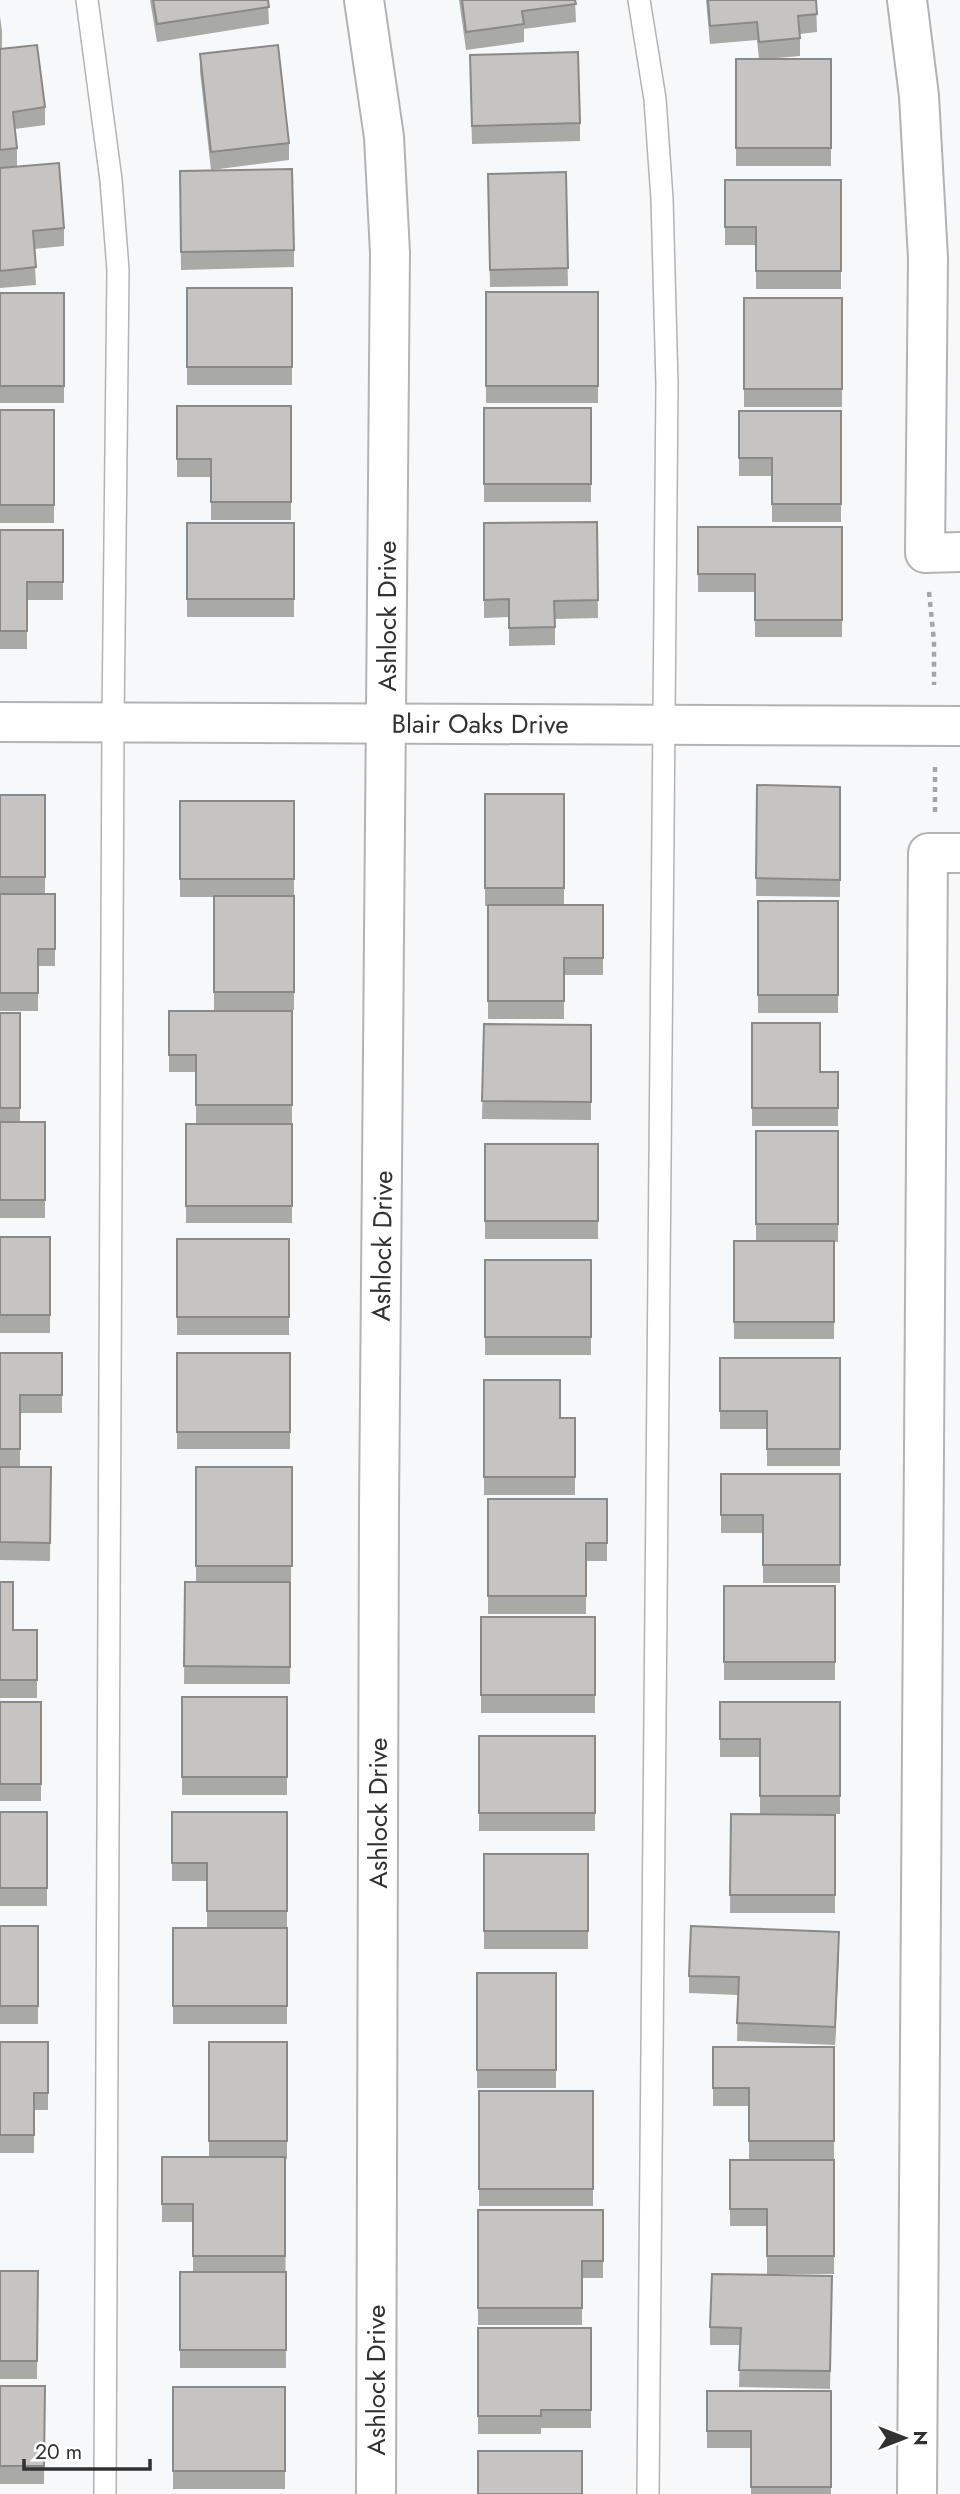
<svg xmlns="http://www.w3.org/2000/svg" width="960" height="2494" font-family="Jost,sans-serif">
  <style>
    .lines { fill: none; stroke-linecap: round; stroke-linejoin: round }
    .service-casing { stroke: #b3b3b4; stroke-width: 24 }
    .minor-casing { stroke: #b3b3b4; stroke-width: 42 }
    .tertiary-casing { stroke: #b3b3b4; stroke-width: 42 }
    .path { stroke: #a5a5a6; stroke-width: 4.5; stroke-dasharray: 5 5; stroke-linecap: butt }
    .service { stroke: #fff; stroke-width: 21 }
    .minor { stroke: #fff; stroke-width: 38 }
    .tertiary { stroke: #fff; stroke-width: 38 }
    .wall { fill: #a9a9a8 }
    .shaded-wall { fill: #8a8988 }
    .building { fill: #c5c4c3; stroke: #8a8988; stroke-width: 2 }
    .labels { text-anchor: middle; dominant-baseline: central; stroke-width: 6; stroke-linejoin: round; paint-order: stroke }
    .street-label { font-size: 26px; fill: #313132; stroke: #fff }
  </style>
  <rect width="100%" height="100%" fill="#f7f8f9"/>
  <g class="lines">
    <g class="service-casing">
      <path id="service" d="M87,0L111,180L118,270L113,723L105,2494
        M639,0L655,99L662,199L667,384L648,2494"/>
    </g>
    <g class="minor-casing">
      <path id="minor" d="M364,0L384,137L390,253L379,1509L376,2494
        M907,0L919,96L928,258L925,553L960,552
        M917,2494L928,853H960"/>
    </g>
    <g class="tertiary-casing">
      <g id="tertiary">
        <path id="s1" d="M0,722L960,726"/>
      </g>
    </g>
    <path class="path" d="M929,592L934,641V685
      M935,767V814"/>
    <use href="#service" class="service"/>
    <use href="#minor" class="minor"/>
    <use href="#tertiary" class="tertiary"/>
  </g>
  <path class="wall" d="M150,0H268L269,24L157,42Z
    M459,0H575L576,22L524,29V42L466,50Z
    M706,0H816L817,32L800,34V56L766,59H831V166H736V59H759L757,40L710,44Z
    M0,16L2,31V49H0Z
    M0,49L45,107V125L15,129L17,148V166L0,168Z
    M200,54L289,143V160L211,170L200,72Z
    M470,72L580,123V141L472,144Z
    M0,168L64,228V246L34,249L36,285L0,288Z
    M180,171L294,250V267L181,270Z
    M566,172L568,286L490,287L488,174Z
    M725,180H841V289H756V245H725Z
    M187,288H292V385H187Z
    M486,292H598V403H486Z
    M0,293H64V403H0Z
    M744,298H842V407H744Z
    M177,406H291V520H211V477H177Z
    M484,408H591V502H484Z
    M0,410H54V523H0Z
    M739,411H841V522H772V476H739Z
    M597,522L598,618L555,619V645L509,646V617L484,618V523Z
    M187,523H294V617H187Z
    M698,527H842V637H755V592H698Z
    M0,530H63V600H27V649H0Z
    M757,785L840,787V897L756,896Z
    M485,794H564V905H603V975H564V1019H488V906H485Z
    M0,795H45V894H55V966H38V1011H0Z
    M180,801H294V1010H214V897H180Z
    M758,901H838V1013H758Z
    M169,1011H292V1123H196V1072H169Z
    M0,1013H20V1122H45V1218H0Z
    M752,1023L820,1072H838V1126H752Z
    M484,1024L591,1025V1120L482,1119Z
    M186,1124H292V1223H186Z
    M756,1131H838V1242H834V1339H734V1241H756Z
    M485,1144H598V1239H485Z
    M0,1237H50V1333H0Z
    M177,1239H289V1335H177Z
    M485,1260H591V1355H485Z
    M0,1353H62V1413H20V1466H0Z
    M177,1353H290V1449H177Z
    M720,1358H840V1466H767V1429H720Z
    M484,1380L560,1418H575V1495H484Z
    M0,1467H51L50,1561L0,1560Z
    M196,1467H292L290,1684H184L185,1582H196Z
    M721,1474H840V1583H763V1533H721Z
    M488,1499H607V1561H586V1614H488Z
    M0,1582L13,1630H37V1698H0Z
    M724,1586H835V1680H724Z
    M481,1617H595V1713H481Z
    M182,1697H287V1795H182Z
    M0,1702H41V1801H0Z
    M720,1702H840V1814H760V1757H720Z
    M479,1736H595V1831H479Z
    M0,1812H47V1906H0Z
    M172,1812H287V2024H173V1928H207V1881H172Z
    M731,1814L835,1815V1913H730Z
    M484,1854H588V1949H484Z
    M0,1926H38V2024H0Z
    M839,1949L835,2045L737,2041L738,1995L689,1993V1976Z
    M477,1973H556V2088H477Z
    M0,2042H48V2110H34V2153H0Z
    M209,2042H287V2159H285L286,2368H180V2272H193V2222H162V2157H209Z
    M713,2047H834V2159H749V2106H713Z
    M479,2091H593V2206H479Z
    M730,2160H834V2274H767V2226H730Z
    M478,2210H603V2278H582V2325H478Z
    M0,2271H38L37,2379H0Z
    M832,2276L830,2389L739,2387L740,2345H710V2327Z
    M478,2328H591V2428H541V2434H478Z
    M0,2386H45L44,2484H0Z
    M173,2387H285V2489H173Z
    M707,2391H831V2494H751V2448H707Z"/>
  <path class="shaded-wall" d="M839,1932V1949L835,2045V2027Z"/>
  <path class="building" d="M153,0H268L269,7L157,24Z
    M462,0H575L576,4L522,11L524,24L466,32Z
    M708,0H816L817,14L798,16L800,38L759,42L757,22L710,26Z
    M37,45L45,107L13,112L17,148L0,150V49Z
    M278,45L289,143L211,152L200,54Z
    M578,52L580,123L472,126L470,55Z
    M736,59H831V148H736Z
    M59,163L64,228L33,231L36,267L0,271V168Z
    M292,169L294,250L181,252L180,171Z
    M566,172L568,268L490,270L488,174Z
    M725,180H841V271H756V227H725Z
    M187,288H292V367H187Z
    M486,292H598V386H486Z
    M0,293H64V386H0Z
    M744,298H842V389H744Z
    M177,406H291V502H211V459H177Z
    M484,408H591V484H484Z
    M0,410H54V505H0Z
    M739,411H841V504H772V458H739Z
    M597,522L598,600L554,601L555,627L509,628V599L484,600V523Z
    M187,523H294V599H187Z
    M698,527H842V620H755V574H698Z
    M0,530H63V582H27V631H0Z
    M757,785L840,787V880L756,878Z
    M485,794H564V888H485Z
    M0,795H45V877H0Z
    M180,801H294V879H180Z
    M0,894H55V949H38V993H0Z
    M214,896H294V992H214Z
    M758,901H838V995H758Z
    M488,905H603V958H564V1001H488Z
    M169,1011H292V1105H196V1055H169Z
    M0,1013H20V1108H0Z
    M752,1023H820V1072H838V1108H752Z
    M484,1024L591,1025V1102L482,1101Z
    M0,1122H45V1200H0Z
    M186,1124H292V1206H186Z
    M756,1131H838V1224H756Z
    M485,1144H598V1221H485Z
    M0,1237H50V1315H0Z
    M177,1239H289V1317H177Z
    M734,1241H834V1322H734Z
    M485,1260H591V1337H485Z
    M0,1353H62V1395H20V1449H0Z
    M177,1353H290V1432H177Z
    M720,1358H840V1449H767V1411H720Z
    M484,1380H560V1418H575V1477H484Z
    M0,1467H51L50,1543L0,1542Z
    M196,1467H292V1566H196Z
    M721,1474H840V1565H763V1515H721Z
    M488,1499H607V1543H586V1596H488Z
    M0,1582H13V1630H37V1680H0Z
    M185,1582H290V1667L184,1666Z
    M724,1586H835V1662H724Z
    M481,1617H595V1695H481Z
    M182,1697H287V1777H182Z
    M0,1702H41V1784H0Z
    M720,1702H840V1796H760V1739H720Z
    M479,1736H595V1813H479Z
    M0,1812H47V1888H0Z
    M172,1812H287V1911H207V1863H172Z
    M731,1814L835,1815V1895H730Z
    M484,1854H588V1931H484Z
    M0,1926H38V2006H0Z
    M691,1926L839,1932L835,2027L737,2023L739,1977L689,1976Z
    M173,1928H287V2006H173Z
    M477,1973H556V2070H477Z
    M0,2042H48V2093H34V2135H0Z
    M209,2042H287V2141H209Z
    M713,2047H834V2141H749V2088H713Z
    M479,2091H593V2189H479Z
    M162,2157H285V2256H193V2204H162Z
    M730,2160H834V2256H767V2209H730Z
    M478,2210H603V2261H582V2308H478Z
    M0,2271H38L37,2361H0Z
    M180,2272H286V2350H180Z
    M712,2274L832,2276L830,2371L739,2370L741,2328L710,2327Z
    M478,2328H591V2410H541V2416H478Z
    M0,2386H45L44,2466H0Z
    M173,2387H285V2471H173Z
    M707,2391H831V2487H751V2431H707Z
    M478,2451H582V2494H478Z"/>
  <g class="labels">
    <g class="street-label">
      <text transform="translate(387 616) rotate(-90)">Ashlock Drive</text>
      <text stroke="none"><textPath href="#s1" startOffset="480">Blair Oaks Drive</textPath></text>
      <text transform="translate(382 1246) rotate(-89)">Ashlock Drive</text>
      <text transform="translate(378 1813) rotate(-90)">Ashlock Drive</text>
      <text transform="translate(376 2380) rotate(-90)">Ashlock Drive</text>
    </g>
  </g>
  <g transform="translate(904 2438) rotate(90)" stroke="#ffffff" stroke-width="5" paint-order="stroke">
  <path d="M0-5L12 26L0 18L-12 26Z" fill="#313132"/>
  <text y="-10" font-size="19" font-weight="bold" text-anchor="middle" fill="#313132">N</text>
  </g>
  <path d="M24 2459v10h126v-10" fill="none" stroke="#313132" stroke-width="3.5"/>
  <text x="35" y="2459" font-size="21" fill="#313132" stroke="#ffffff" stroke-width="5" paint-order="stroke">20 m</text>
</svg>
